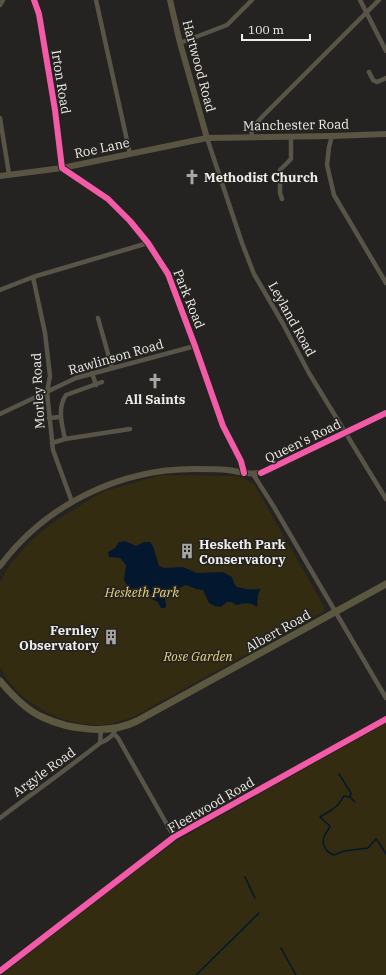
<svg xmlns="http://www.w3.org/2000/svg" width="386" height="975" font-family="'IBM Plex Serif',serif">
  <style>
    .green { fill: #342c10 }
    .water { fill: #03182e }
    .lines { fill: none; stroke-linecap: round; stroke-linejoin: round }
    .stream { stroke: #03182e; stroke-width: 1.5 }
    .minor { stroke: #585448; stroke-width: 4.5 }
    .major { stroke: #5a5543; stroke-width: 6 }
    .highway { stroke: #5c573f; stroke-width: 7 }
    .cycleway-casing { stroke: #252420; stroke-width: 8 }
    .cycleway { stroke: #f35aa7; stroke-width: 6 }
    .labels { text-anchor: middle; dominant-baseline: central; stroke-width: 3.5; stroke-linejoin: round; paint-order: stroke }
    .street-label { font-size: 13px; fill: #edece9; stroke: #252420 }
    .poi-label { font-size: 13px; font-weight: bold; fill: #edece9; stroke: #252420; text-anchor: start }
    .park-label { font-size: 13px; font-style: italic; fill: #ead17f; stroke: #252420 }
  </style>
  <rect width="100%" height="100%" fill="#242321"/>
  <path class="green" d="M161,475L237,476L247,480L254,484L325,608L323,612L133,717C123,720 113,724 103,725C63,727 18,703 0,667V582L10,564L31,541L46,528L57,520L102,492Z
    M386,723V975H2L69,920L173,843Z"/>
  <path class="water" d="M125,541L136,546L144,542H150L153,546L159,566L164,568L183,567L197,573L223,572L232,577C233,580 234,584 236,586C239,589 256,590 261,589L258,594L257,607C249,601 244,604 236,605L232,602H227L221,607L215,606L209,603L203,590L196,589L186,585L181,587L172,596L167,597L165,598L166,607L165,608H161L158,602L147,597L139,588L129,589L124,580L126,565L120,558L109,557L108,552L115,548L119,542Z"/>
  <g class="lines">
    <path class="stream" d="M339,774L351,793L350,797
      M355,802L350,797L344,796L338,805L333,809L320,817L330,826C329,830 325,833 324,837C321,845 327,853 334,855L344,851L368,848L376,839L378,841L386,854
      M245,877L255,898
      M281,948L296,975
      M196,975L259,913"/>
    <path class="minor" d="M34,0L39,14L55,110L62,168L108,199L130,221L148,243L168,274L195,346L223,426L241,461L244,473
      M96,0L130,154
      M360,0L386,51
      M0,5L3,0
      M180,43L227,25L252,0
      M369,72L373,80L377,82L386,78
      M0,118L9,174
      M252,136L251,129L263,116L379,0
      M332,136L329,147L327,165L334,195L386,283
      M207,138L242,243L254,274L282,322L309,373L386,499
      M282,199L280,193V170L291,159V137
      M33,277L45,333L50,376L47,392L53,450L72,502
      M0,290L33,277L148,243
      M98,318L112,368
      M92,373L96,385
      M102,382L66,395C57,408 62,425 65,439L130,429
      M0,414L76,378L195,346
      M49,418L61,417
      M52,443L65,439
      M253,474L274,507L386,698
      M114,734L118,738L174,837
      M100,743L101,729
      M0,818C33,793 67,769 100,743C108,740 114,736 116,728
      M0,971L174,837L386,719"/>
    <path class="major" d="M170,0L180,43L207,138
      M0,176L62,168L207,138L332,136L386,134
      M0,566C45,505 119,469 194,469C205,469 217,469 228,470C242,472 253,476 267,471L386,413"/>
    <path class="highway" d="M0,681C11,694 26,710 42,717C70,730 109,735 137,721L386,584"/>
    <g class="cycleway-casing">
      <path id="cycleway" d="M34,0L39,14L55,110L62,168L108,199L130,221L148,243L168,274L195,346L223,426L241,461L244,473
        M261,473L386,413
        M0,971L174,837L386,719"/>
    </g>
    <use href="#cycleway" class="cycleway"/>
  </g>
  <defs>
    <g id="church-bare" transform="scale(1.2)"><path d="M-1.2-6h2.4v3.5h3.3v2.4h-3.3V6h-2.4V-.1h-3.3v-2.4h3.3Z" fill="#a7a6a3" stroke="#252420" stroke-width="2.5" paint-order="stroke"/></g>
    <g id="building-bare" transform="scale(1.2)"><path d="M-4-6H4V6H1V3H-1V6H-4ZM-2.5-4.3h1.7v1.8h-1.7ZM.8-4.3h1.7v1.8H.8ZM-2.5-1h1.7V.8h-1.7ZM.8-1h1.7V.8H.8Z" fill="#a7a6a3" stroke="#252420" stroke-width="2.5" paint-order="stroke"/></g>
  </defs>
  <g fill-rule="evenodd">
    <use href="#church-bare" x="192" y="177"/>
    <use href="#church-bare" x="155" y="381"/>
    <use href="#building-bare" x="187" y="551"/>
    <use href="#building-bare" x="111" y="637"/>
  </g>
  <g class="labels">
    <g class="street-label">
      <text transform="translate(199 66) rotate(75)">Hartwood Road</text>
      <text transform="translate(61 82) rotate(81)">Irton Road</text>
      <text transform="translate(296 125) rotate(-1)">Manchester Road</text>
      <text transform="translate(102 148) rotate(-12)">Roe Lane</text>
      <text transform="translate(189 299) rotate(68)">Park Road</text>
      <text transform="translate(292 319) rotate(61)">Leyland Road</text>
      <text transform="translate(116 357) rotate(-16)">Rawlinson Road</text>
      <text transform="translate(38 391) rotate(-93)">Morley Road</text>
      <text transform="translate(303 441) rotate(-26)">Queen's Road</text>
      <text transform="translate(278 631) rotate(-29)">Albert Road</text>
      <text transform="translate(44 772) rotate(-36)">Argyle Road</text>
      <text transform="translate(211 805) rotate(-30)">Fleetwood Road</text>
    </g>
    <g class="poi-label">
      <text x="204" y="177">Methodist Church</text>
      <text x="155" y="399" text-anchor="middle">All Saints</text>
      <text x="199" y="544">Hesketh Park<tspan x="199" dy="15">Conservatory</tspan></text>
      <text x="99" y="630" text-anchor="end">Fernley<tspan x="99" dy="15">Observatory</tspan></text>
    </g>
    <g class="park-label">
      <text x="142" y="592">Hesketh Park</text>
      <text x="198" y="656">Rose Garden</text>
    </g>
  </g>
  <path d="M242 34v6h68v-6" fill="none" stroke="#edece9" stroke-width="2"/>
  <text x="248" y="34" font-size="12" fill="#edece9" stroke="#252420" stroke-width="3" paint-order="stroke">100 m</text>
</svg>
